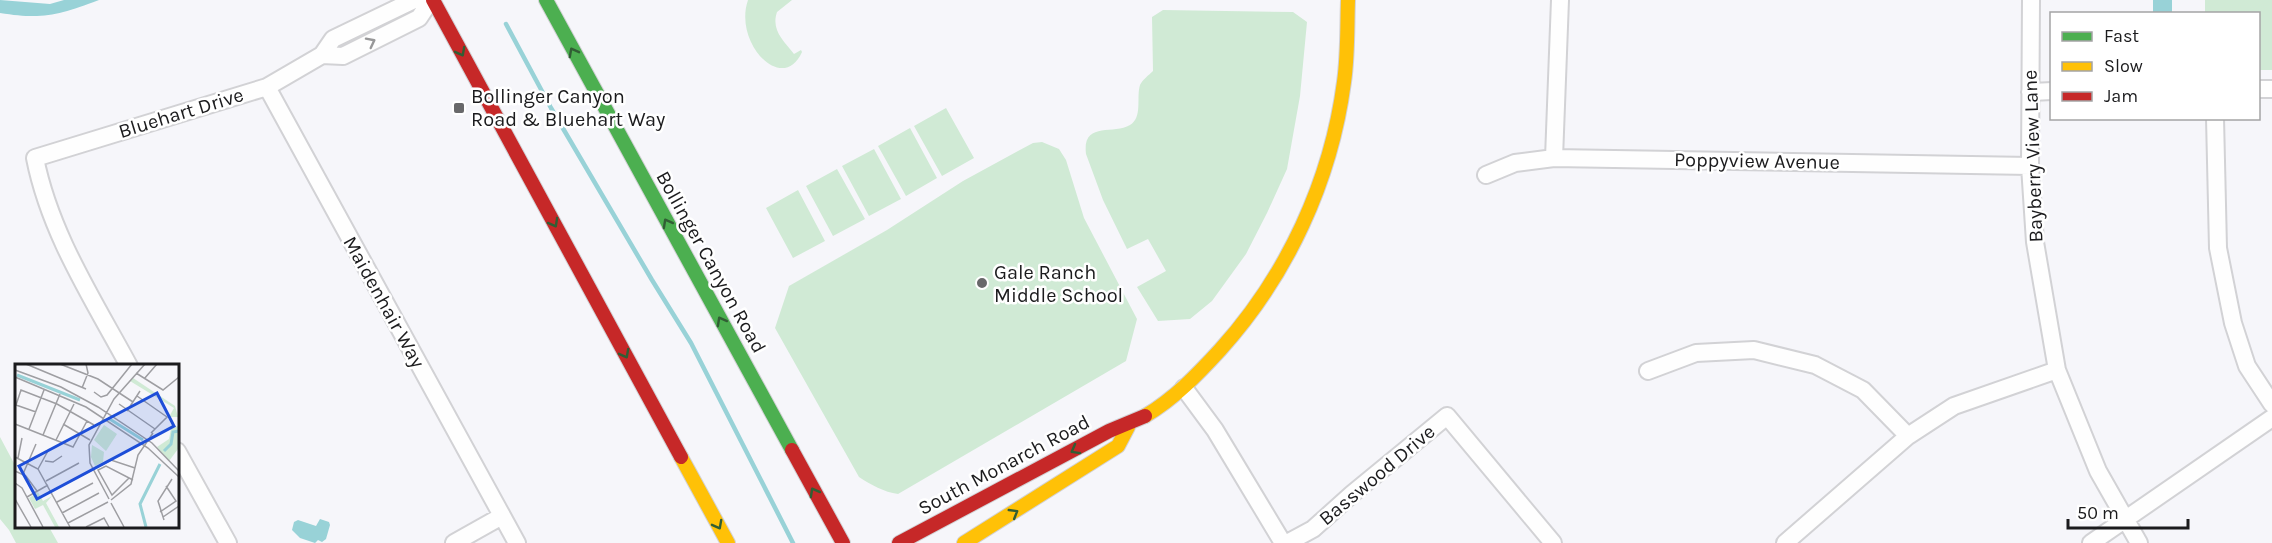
<svg xmlns="http://www.w3.org/2000/svg" width="2272" height="543" font-family="Karla,sans-serif">
  <style>
    .green { fill: #d0ead5 }
    .water { fill: #98d2d7 }
    .lines { fill: none; stroke-linecap: round; stroke-linejoin: round }
    .stream { stroke: #98d2d7; stroke-width: 4.5 }
    .street-casing { stroke: #d2d2d5; stroke-width: 20 }
    .fast-casing { stroke: #d2d2d5; stroke-width: 16 }
    .slow-casing { stroke: #d2d2d5; stroke-width: 16 }
    .jam-casing { stroke: #d2d2d5; stroke-width: 16 }
    .street { stroke: #fefefe; stroke-width: 16 }
    .fast { stroke: #4caf50; stroke-width: 14 }
    .slow { stroke: #ffc107; stroke-width: 14 }
    .jam { stroke: #c62828; stroke-width: 14 }
    .oneway { stroke: #989899 }
    .oneway2 { stroke: #315e34 }
    .poi-dot { fill: #68686a; stroke: #fff; stroke-width: 2 }
    .labels { text-anchor: middle; dominant-baseline: central; stroke-width: 5; stroke-linejoin: round; paint-order: stroke }
    .poi-label { font-size: 20px; fill: #1b1b1d; stroke: #fff; text-anchor: start }
    .street-label { font-size: 20px; fill: #1b1b1d; stroke: #fff }
    .inset-river { fill: none; stroke: #98d2d7; stroke-width: 3 }
    .inset-road { fill: none; stroke: #9e9ea2; stroke-width: 1.5 }
    .view { fill: #1d4ed8; fill-opacity: 0.15; stroke: #1d4ed8; stroke-width: 3 }
    .inset-edge { fill: none; stroke: #1b1b1d; stroke-width: 3 }
  </style>
  <rect width="100%" height="100%" fill="#f6f6fa"/>
  <path class="green" d="M748,0H792L777,12C771,30 783,40 794,54L801,50L802,52C783,95 733,43 748,0Z
    M2205,0H2272V70H2259L2258,14L2205,13Z
    M1163,10L1293,12L1307,22L1300,96L1287,169L1267,213L1246,254L1212,301L1190,319L1158,321L1137,287L1166,271L1148,239L1127,249L1103,200L1086,154C1082,121 1113,135 1130,125C1143,117 1136,98 1140,85C1142,80 1149,75 1153,71L1152,17Z
    M946,108L974,158L942,176L914,126Z
    M910,128L937,178L906,196L878,146Z
    M1042,142L1059,149L1066,160L1084,218L1137,319L1126,361L898,494C884,492 871,485 859,477L775,328L789,286L887,230L963,181L1018,151L1033,143Z
    M874,149L901,199L869,216L842,166Z
    M837,169L865,219L833,236L806,186Z
    M798,190L825,241L793,258L766,208Z
    M0,437L16,467V526L49,527L58,543H16L9,530L0,519Z"/>
  <path class="water" d="M0,0L50,4L64,0H99C58,15 44,20 0,13Z
    M2153,0H2172V13H2153Z
    M320,519L329,522L330,525L326,539L322,542L318,540L315,543L300,538L292,530L294,522L298,520L316,526Z"/>
  <g class="lines">
    <path class="stream" d="M506,24L551,108L652,280L691,343L793,543"/>
    <g class="street-casing">
      <path id="street" d="M2031,0L2030,166L2035,242L2057,370L2098,471L2139,543
        M322,55L343,56L419,18L431,0
        M267,87L517,543
        M2258,89H2272
        M2030,92L2052,91
        M2215,118L2218,248L2233,323L2247,366L2272,404
        M1554,158L1560,0
        M1486,175L1515,163L1554,158L2030,166
        M129,366C93,299 50,234 35,158L267,87L322,55L333,39L414,0
        M1648,371L1696,353L1754,350L1815,365L1863,390L1908,436
        M1184,388L1215,430L1283,543
        M177,451L228,543
        M454,543L502,516
        M1287,543L1313,529L1352,494L1447,416L1553,543
        M1785,543L1908,436L1954,406L2057,370
        M2091,543L2272,418"/>
    </g>
    <g class="fast-casing">
      <path id="fast" d="M546,0L792,450"/>
    </g>
    <g class="slow-casing">
      <path id="slow" d="M1145,416C1174,399 1198,374 1220,350C1287,276 1331,181 1344,82C1348,55 1347,27 1348,0
        M681,457L728,543
        M964,543L1118,446L1128,427"/>
    </g>
    <g class="jam-casing">
      <path id="jam" d="M433,0L681,457
        M792,450L843,543
        M899,543L1109,431L1145,416"/>
    </g>
    <use href="#street" class="street"/>
    <use href="#fast" class="fast"/>
    <use href="#slow" class="slow"/>
    <use href="#jam" class="jam"/>
  </g>
  <defs><path id="oneway-chevron" d="M-2-3.5L2.5 0L-2 3.5" fill="none" stroke-width="1.6" stroke-linecap="round" stroke-linejoin="round" transform="scale(1.5)"/></defs>
  <use class="oneway" href="#oneway-chevron" transform="translate(371 42) rotate(-27)"/>
  <g class="oneway2">
    <use href="#oneway-chevron" transform="translate(461 52) rotate(62)"/>
    <use href="#oneway-chevron" transform="translate(573 52) rotate(-118)"/>
    <use href="#oneway-chevron" transform="translate(554 223) rotate(61)"/>
    <use href="#oneway-chevron" transform="translate(667 223) rotate(-119)"/>
    <use href="#oneway-chevron" transform="translate(721 321) rotate(-119)"/>
    <use href="#oneway-chevron" transform="translate(625 354) rotate(62)"/>
    <use href="#oneway-chevron" transform="translate(1075 450) rotate(151)"/>
    <use href="#oneway-chevron" transform="translate(814 492) rotate(-119)"/>
    <use href="#oneway-chevron" transform="translate(1014 513) rotate(-31)"/>
    <use href="#oneway-chevron" transform="translate(718 525) rotate(62)"/>
  </g>
  <g class="poi-dot">
    <rect x="453" y="102" width="12" height="12" rx="3"/>
    <circle cx="982" cy="283" r="6"/>
  </g>
  <g class="labels">
    <g class="poi-label">
      <text x="471" y="96">Bollinger Canyon<tspan x="471" dy="23">Road &amp; Bluehart Way</tspan></text>
      <text x="994" y="272">Gale Ranch<tspan x="994" dy="23">Middle School</tspan></text>
    </g>
    <g class="street-label">
      <text transform="translate(181 113) rotate(-17)">Bluehart Drive</text>
      <text transform="translate(2033 156) rotate(-92)">Bayberry View Lane</text>
      <text transform="translate(1757 161) rotate(1)">Poppyview Avenue</text>
      <text transform="translate(711 262) rotate(61)">Bollinger Canyon Road</text>
      <text transform="translate(384 302) rotate(61)">Maidenhair Way</text>
      <text transform="translate(1004 465) rotate(-28)">South Monarch Road</text>
      <text transform="translate(1377 475) rotate(-40)">Basswood Drive</text>
    </g>
  </g>
  <g transform="translate(15 364)">
    <rect width="164" height="164" fill="#f6f6fa"/>
    <path d="M118,14L160,42L163,53H154L159,44L115,17ZM89,61L102,70L91,87L79,76ZM163,62V85L154,97L142,83L154,75L156,65ZM77,81L89,88L88,98L80,102L76,93ZM23,128L28,137L37,132L31,139L44,163H40L28,141L20,145L14,134Z" fill="#d0ead5"/>
    <path class="inset-river" d="M2,11L65,36M93,54L128,76M149,87L156,80L158,68L164,67M131,163L125,140L145,100"/>
    <path class="inset-road" d="M11,0L71,25M45,0L83,15L118,38M0,6L46,23L83,43L137,79L164,107M121,9L148,26L164,13M0,13L71,43L133,84L164,113M129,15L142,0M67,24L73,9L71,0M79,28L86,33L92,31L117,0M122,32L152,53L136,69M104,40L140,65M1,41L6,26L42,40L79,61M1,41L21,48M112,47L125,27M0,60L58,83L72,57M48,60L75,76M14,65L29,26M28,71L45,30M41,76L59,40M0,93L23,105L55,163M3,94L7,74M30,97L38,98L47,92M23,105L34,85M0,107L11,112L22,127M8,110L21,80M114,114L97,131L83,106L91,102L118,116M31,117L64,99M0,119L7,124L28,163M33,129L96,96L120,104M12,133L33,121M0,135L16,163M94,135L75,99L74,81L99,35L130,0M96,136L116,120L123,91L138,69M42,138L78,119M96,139L109,163M145,148L161,137L151,122M47,149L84,129M148,153L164,142M149,156L143,137L157,115M53,159L93,138M71,163L89,154L94,163"/>
    <path class="view" d="M142,29L159,62L22,135L4,102Z"/>
    <rect width="164" height="164" class="inset-edge"/>
  </g>
  <rect x="2050" y="12" width="210" height="108" fill="#ffffff" stroke="#a4a4a5" stroke-width="1.5"/>
  <rect x="2062" y="32" width="30" height="9" fill="#4caf50" stroke="#a4a4a5" stroke-width="1.5"/>
  <text x="2104" y="42" font-size="18" fill="#1b1b1d">Fast</text>
  <rect x="2062" y="62" width="30" height="9" fill="#ffc107" stroke="#a4a4a5" stroke-width="1.5"/>
  <text x="2104" y="72" font-size="18" fill="#1b1b1d">Slow</text>
  <rect x="2062" y="92" width="30" height="9" fill="#c62828" stroke="#a4a4a5" stroke-width="1.5"/>
  <text x="2104" y="102" font-size="18" fill="#1b1b1d">Jam</text>
  <path d="M2068 519v9h120v-9" fill="none" stroke="#1b1b1d" stroke-width="3"/>
  <text x="2077" y="519" font-size="18" fill="#1b1b1d" stroke="#ffffff" stroke-width="4.5" paint-order="stroke">50 m</text>
</svg>
